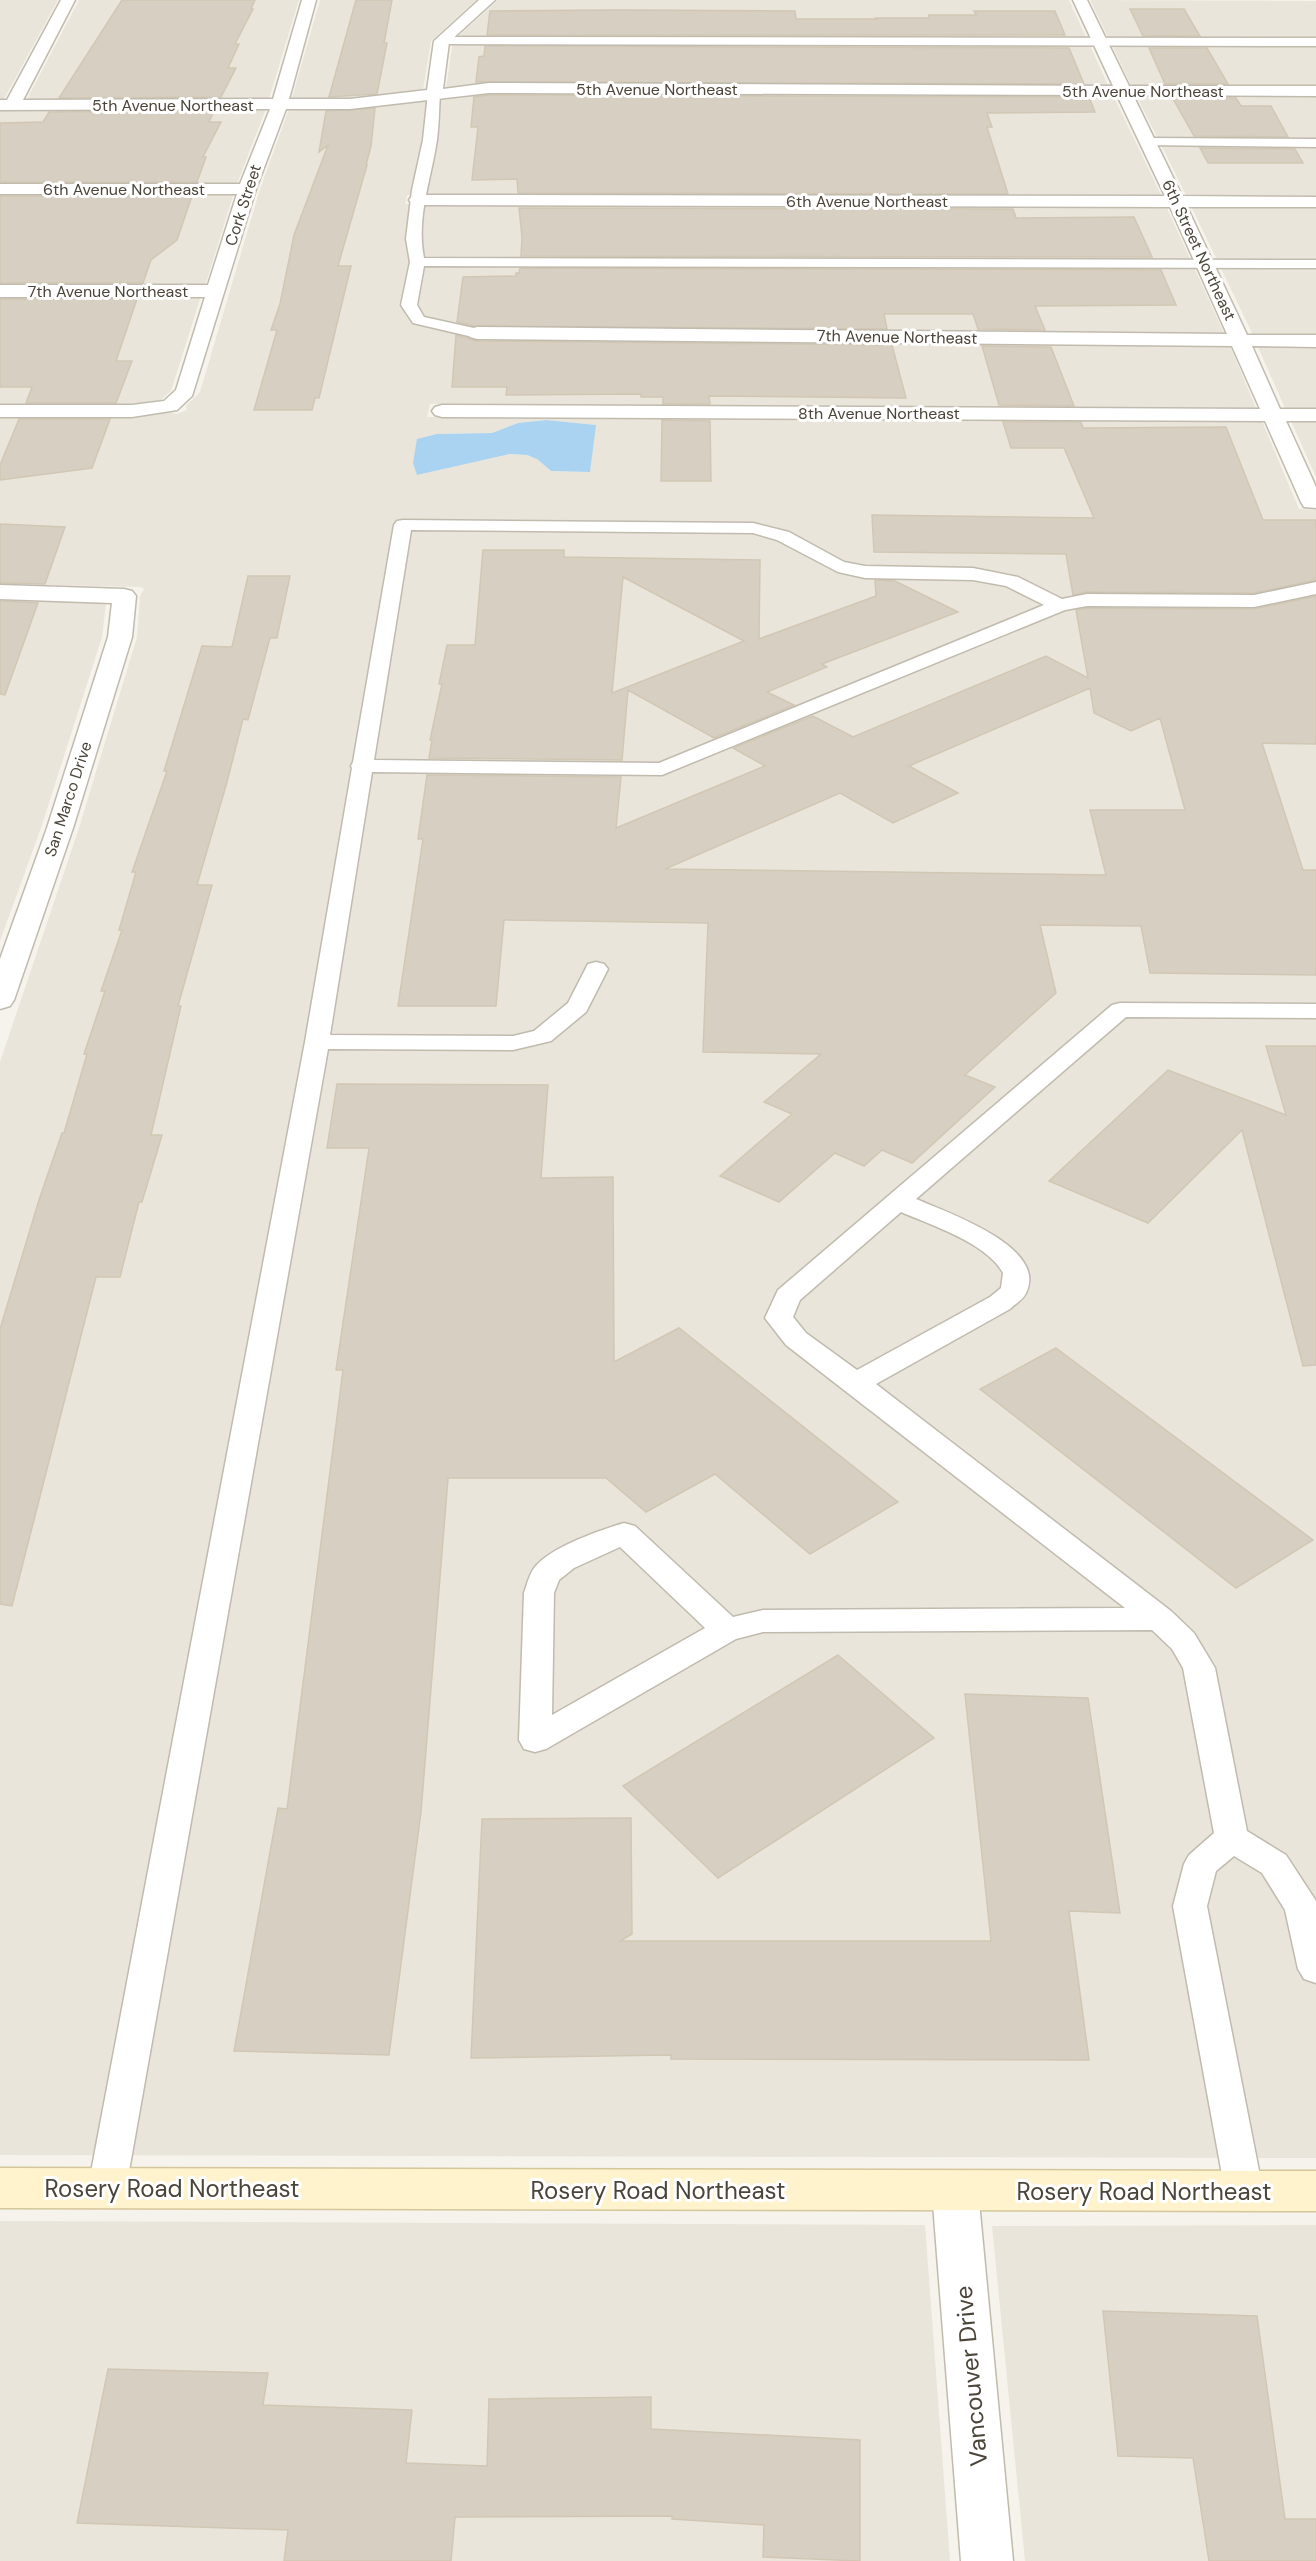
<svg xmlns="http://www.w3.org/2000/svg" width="1316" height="2561" font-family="'DM Sans',sans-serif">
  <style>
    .residential { fill: #e9e5da; fill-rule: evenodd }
    .water { fill: #a9d3f1 }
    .building { fill: #d7cfc1; stroke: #d2c7b4; stroke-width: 1.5; fill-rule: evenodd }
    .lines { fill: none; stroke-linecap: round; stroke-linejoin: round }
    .lane-casing { stroke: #c1bbae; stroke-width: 3 }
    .street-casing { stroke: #c1bbae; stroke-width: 3 }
    .secondary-casing { stroke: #d5c79b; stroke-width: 3 }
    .lane { fill: #fff; fill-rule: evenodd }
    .street { fill: #fff; fill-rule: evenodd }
    .secondary { fill: #fef3cd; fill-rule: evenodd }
    .labels { text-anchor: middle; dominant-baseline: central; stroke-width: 6; stroke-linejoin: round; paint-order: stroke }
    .far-street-label { font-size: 16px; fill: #4a4439; stroke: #fff }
    .near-street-label { font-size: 24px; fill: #4a4439; stroke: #fff }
  </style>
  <rect width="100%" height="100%" fill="#f5f3eb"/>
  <path class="residential" d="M0,0H58L3,101H0Z
    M79,0H299L268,102L26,101Z
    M320,0H476L431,41L423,90L349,100L291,101Z
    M498,0H1069L1109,87L490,84L446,88L453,41Z
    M1090,0L1316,1V88L1132,87Z
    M490,92L1113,95L1162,197L407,195L405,204L1166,206L1225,335L465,327L463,339L1230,346L1256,408L430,404L427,417L1262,421L1299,509L1316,510V2158L0,2155V1062L79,828L137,637L140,596L144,589L141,587L0,584V417H130L168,412L177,414L187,410L186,406L200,392L260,189L289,109L350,108ZM546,420L595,425L590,472L551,471L537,459L527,455L510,454L417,475L437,434L492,433L518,423Z
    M1136,95H1316V198L1187,197Z
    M0,109H266L237,184H0Z
    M0,193H234L205,286L0,285Z
    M1191,206L1316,207V335H1253Z
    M0,296H201L171,391L161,400L132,404H0Z
    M1316,346V408H1285L1258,347Z
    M1291,421H1316V477Z
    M0,600L106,603L102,637L41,828L0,941Z
    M0,2221L925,2225L950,2561H0Z
    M1316,2225V2561H1025L992,2226Z"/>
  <path class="water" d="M546,420L596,425L590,472L551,471L537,459L527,455L510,454L417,475L413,463L417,439L437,434L492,433L518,423Z"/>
  <path class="building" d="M122,0H255L251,9H253L235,44H239L228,68H236L221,97L59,98Z
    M356,0H392L384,43H387L377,94L329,97Z
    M1130,9H1184L1200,36H1143Z
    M620,10L795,11L796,19H877L876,18H929V15H976L974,11H1055L1065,35H487L490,11Z
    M485,46L1069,48L1084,84L476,82L479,57L484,56Z
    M1149,48H1207L1228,84H1165Z
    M489,95L1089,97L1095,112L987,113L992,127H987L1008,194L518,193L517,179L472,180L478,127H471L474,97Z
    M1172,97L1236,98L1241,106H1271L1288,137L1194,136Z
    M375,108L371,146L366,165H367L338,266H351L319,398H315L312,410H254L277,330H271L280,304L294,235L328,145L319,152L326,111Z
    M214,111L209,122H221L203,157H206L197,182H0V123L43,122L49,112Z
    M1200,148L1295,149L1303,163H1208Z
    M0,196H192L177,240L151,260L143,283H0Z
    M519,208L1013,209L1016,218L1134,217L1152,257L521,256L522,237Z
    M520,268L1161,270L1176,305L1035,306L1045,330L978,329L973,314H884L887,329L474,326L457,322L463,277L516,276V273H519Z
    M0,299H137L116,361H132L116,403H26L32,387H0Z
    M456,335L477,341L892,345L906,398L709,396L710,404H663V397H641V394L506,395L507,387H452Z
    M982,346L1051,347L1074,406L999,405Z
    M19,419H110L92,468L0,480V465Z
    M662,420L710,421L711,481H661Z
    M1003,422H1081L1083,428L1226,427L1263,520H1316V580L1254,593L1087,592L1073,595L1066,554L874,552L872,515L1094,518L1064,448H1011Z
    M0,524L65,527L45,584L0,583Z
    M483,550H564V557L760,560L759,639L876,596L875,580L895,581L958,612L822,664L827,667L767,692L794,705L714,738L628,690L622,760L429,758L432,740H430L442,684H439L447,645H475ZM623,577L744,641L612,693Z
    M248,576H290L277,638H270L248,720L243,719L227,782L197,885H212L178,1006H181L151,1135H162L142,1202H139L120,1277H96L12,1606L0,1604V1329L39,1200L62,1133H64L87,1054H84L105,991H101L122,930H119L136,872H132L167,771H164L202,646L232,647Z
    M1316,596V744L1262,743L1303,870H1316V975L1150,973L1141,926L1040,925L1056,993L965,1075L995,1087L912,1163L882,1150L864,1166L835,1153L779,1202L720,1176L792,1114L764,1102L821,1054L703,1052L708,923L504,920L496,1006H398L423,839H418L427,775L621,777L616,828L765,766L733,748L813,716L853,737L1046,656L1088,678L1076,610L1087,608L1254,609ZM1090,688L1094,713L1131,731L1160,718L1185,810H1090L1106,875L665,869L840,793L893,823L958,793L909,766Z
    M0,601L38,603L5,695L0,694Z
    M1266,1046H1316V1365L1303,1366L1242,1130L1148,1223L1049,1181L1168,1070L1286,1115Z
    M337,1084L548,1085L541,1178L613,1177L614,1362L679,1328L898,1502L810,1554L715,1474L646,1512L606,1478H448L421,1812L389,2055L234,2051L278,1808L287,1809L343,1370H336L369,1148H327Z
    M1056,1348L1313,1540L1236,1588L980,1389Z
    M838,1655L934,1738L718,1878L623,1786Z
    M965,1694L1088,1698L1120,1913L1069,1911L1089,2060L671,2059V2055L471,2058L482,1819L631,1818L632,1934L620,1941H991Z
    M1103,2311L1257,2316L1285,2519H1316V2561H1209L1193,2458L1118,2456Z
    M108,2369L268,2373L263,2405L412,2410L406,2463L487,2466L489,2399L651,2397V2429L860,2440V2561L763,2557L764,2525L672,2519V2516L455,2517L451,2561H284L288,2530L77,2523Z"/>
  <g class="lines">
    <g class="lane-casing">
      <path id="lane" d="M442,37L1316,38V46L438,44V38Z
        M434,89L440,93C439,109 439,125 437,140C431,180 416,218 424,258L1316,260V268L424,266L417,305L424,317L483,330L485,333L483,336L477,338L413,323L401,305L410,262L406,239L412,190L423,140L428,93Z
        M1148,138L1316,139V147L1143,145L1141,142L1143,139Z
        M403,520L753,523L789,532L844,562L865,566L973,568L1018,577L1062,599L1087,594L1254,595L1316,582V594L1254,607L1087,606L1065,610L662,775L372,772L330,1035L513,1036L534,1031L568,1003L588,964L596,962L604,964L608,969L586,1012L551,1041L513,1050L328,1049L126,2188L120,2200L107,2205L94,2200L88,2188L305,1042L352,768L351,766L353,762L394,525L397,521ZM411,530L753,533L777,540L838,572L865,578L973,580L1006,586L1044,605L659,763L374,760Z
        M1120,1003L1316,1004V1018L1126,1017L916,1199C946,1212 1049,1247 1026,1293C1023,1300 1015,1304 1010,1309L876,1384L1171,1611L1194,1633L1215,1668L1247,1831L1286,1855L1316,1901V1983L1304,1979L1298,1969L1285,1910L1262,1873L1234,1856L1216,1871L1207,1906L1263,2191L1257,2203L1244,2208L1231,2203L1225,2191L1173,1906L1184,1864L1189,1855L1214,1833L1183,1668L1172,1649L1152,1630L763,1632L736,1639L546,1749L535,1752L524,1749L519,1740L524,1593C527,1585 529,1574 535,1567C551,1547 600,1530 624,1523L635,1526L733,1617L763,1610L1125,1608L786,1345L765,1318L778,1290L1112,1005ZM901,1212C931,1225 987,1243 1003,1273L1001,1288L990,1297L857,1370L806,1333L793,1317L800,1300ZM620,1547L705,1628L552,1715L554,1593L559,1580L574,1568Z"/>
    </g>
    <g class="street-casing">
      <path id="street" d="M61,0H75L23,100L273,99L302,0H316L289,99H350L427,90L434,41L479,0H495L449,42L443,89L489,83L1113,86L1073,0H1087L1129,86H1316V96L1133,95L1182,196L1316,197V207H1187L1247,335H1316V347L1252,346L1280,409H1316V421H1286L1316,487V508L1304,507L1301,502L1265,421L442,417L435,415L432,411L435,407L442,405L1260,409L1232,346L477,339L470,337L467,333L470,329L477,327L1227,334L1170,207L418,205L412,204L409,200L412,196L418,195L1165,196L1117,95L489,93L350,109H286L256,189L192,396L177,410L132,417H0V405H132L164,401L176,390L205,297H0V285H208L237,194H0V184H240L270,109L0,110V100H7Z
        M0,585L124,589L132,591L136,596L132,637L73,828L14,1000L10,1006L0,1009V959L47,828L108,637L112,603L0,599Z
        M955,2171L971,2177L978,2191L1013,2561H961L932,2191L939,2177Z"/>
    </g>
    <g class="secondary-casing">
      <path id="secondary" d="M0,2168L1316,2171V2211L0,2208Z"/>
    </g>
    <use href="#lane" class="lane"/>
    <use href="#street" class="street"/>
    <use href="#secondary" class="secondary"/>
  </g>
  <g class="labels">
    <g class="far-street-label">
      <text x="657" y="89">5th Avenue Northeast</text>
      <text x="1143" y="91">5th Avenue Northeast</text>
      <text x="173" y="105">5th Avenue Northeast</text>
      <text x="124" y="189">6th Avenue Northeast</text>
      <text x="867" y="201">6th Avenue Northeast</text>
      <text transform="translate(243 205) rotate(-72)">Cork Street</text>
      <text transform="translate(1199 250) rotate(65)">6th Street Northeast</text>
      <text x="108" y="291">7th Avenue Northeast</text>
      <text transform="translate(897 337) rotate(1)">7th Avenue Northeast</text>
      <text x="879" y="413">8th Avenue Northeast</text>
      <text transform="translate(68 799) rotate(-72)">San Marco Drive</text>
    </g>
    <g class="near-street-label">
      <text x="172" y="2188">Rosery Road Northeast</text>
      <text x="658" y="2190">Rosery Road Northeast</text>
      <text x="1144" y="2191">Rosery Road Northeast</text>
      <text transform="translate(971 2376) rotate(-95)">Vancouver Drive</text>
    </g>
  </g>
</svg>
